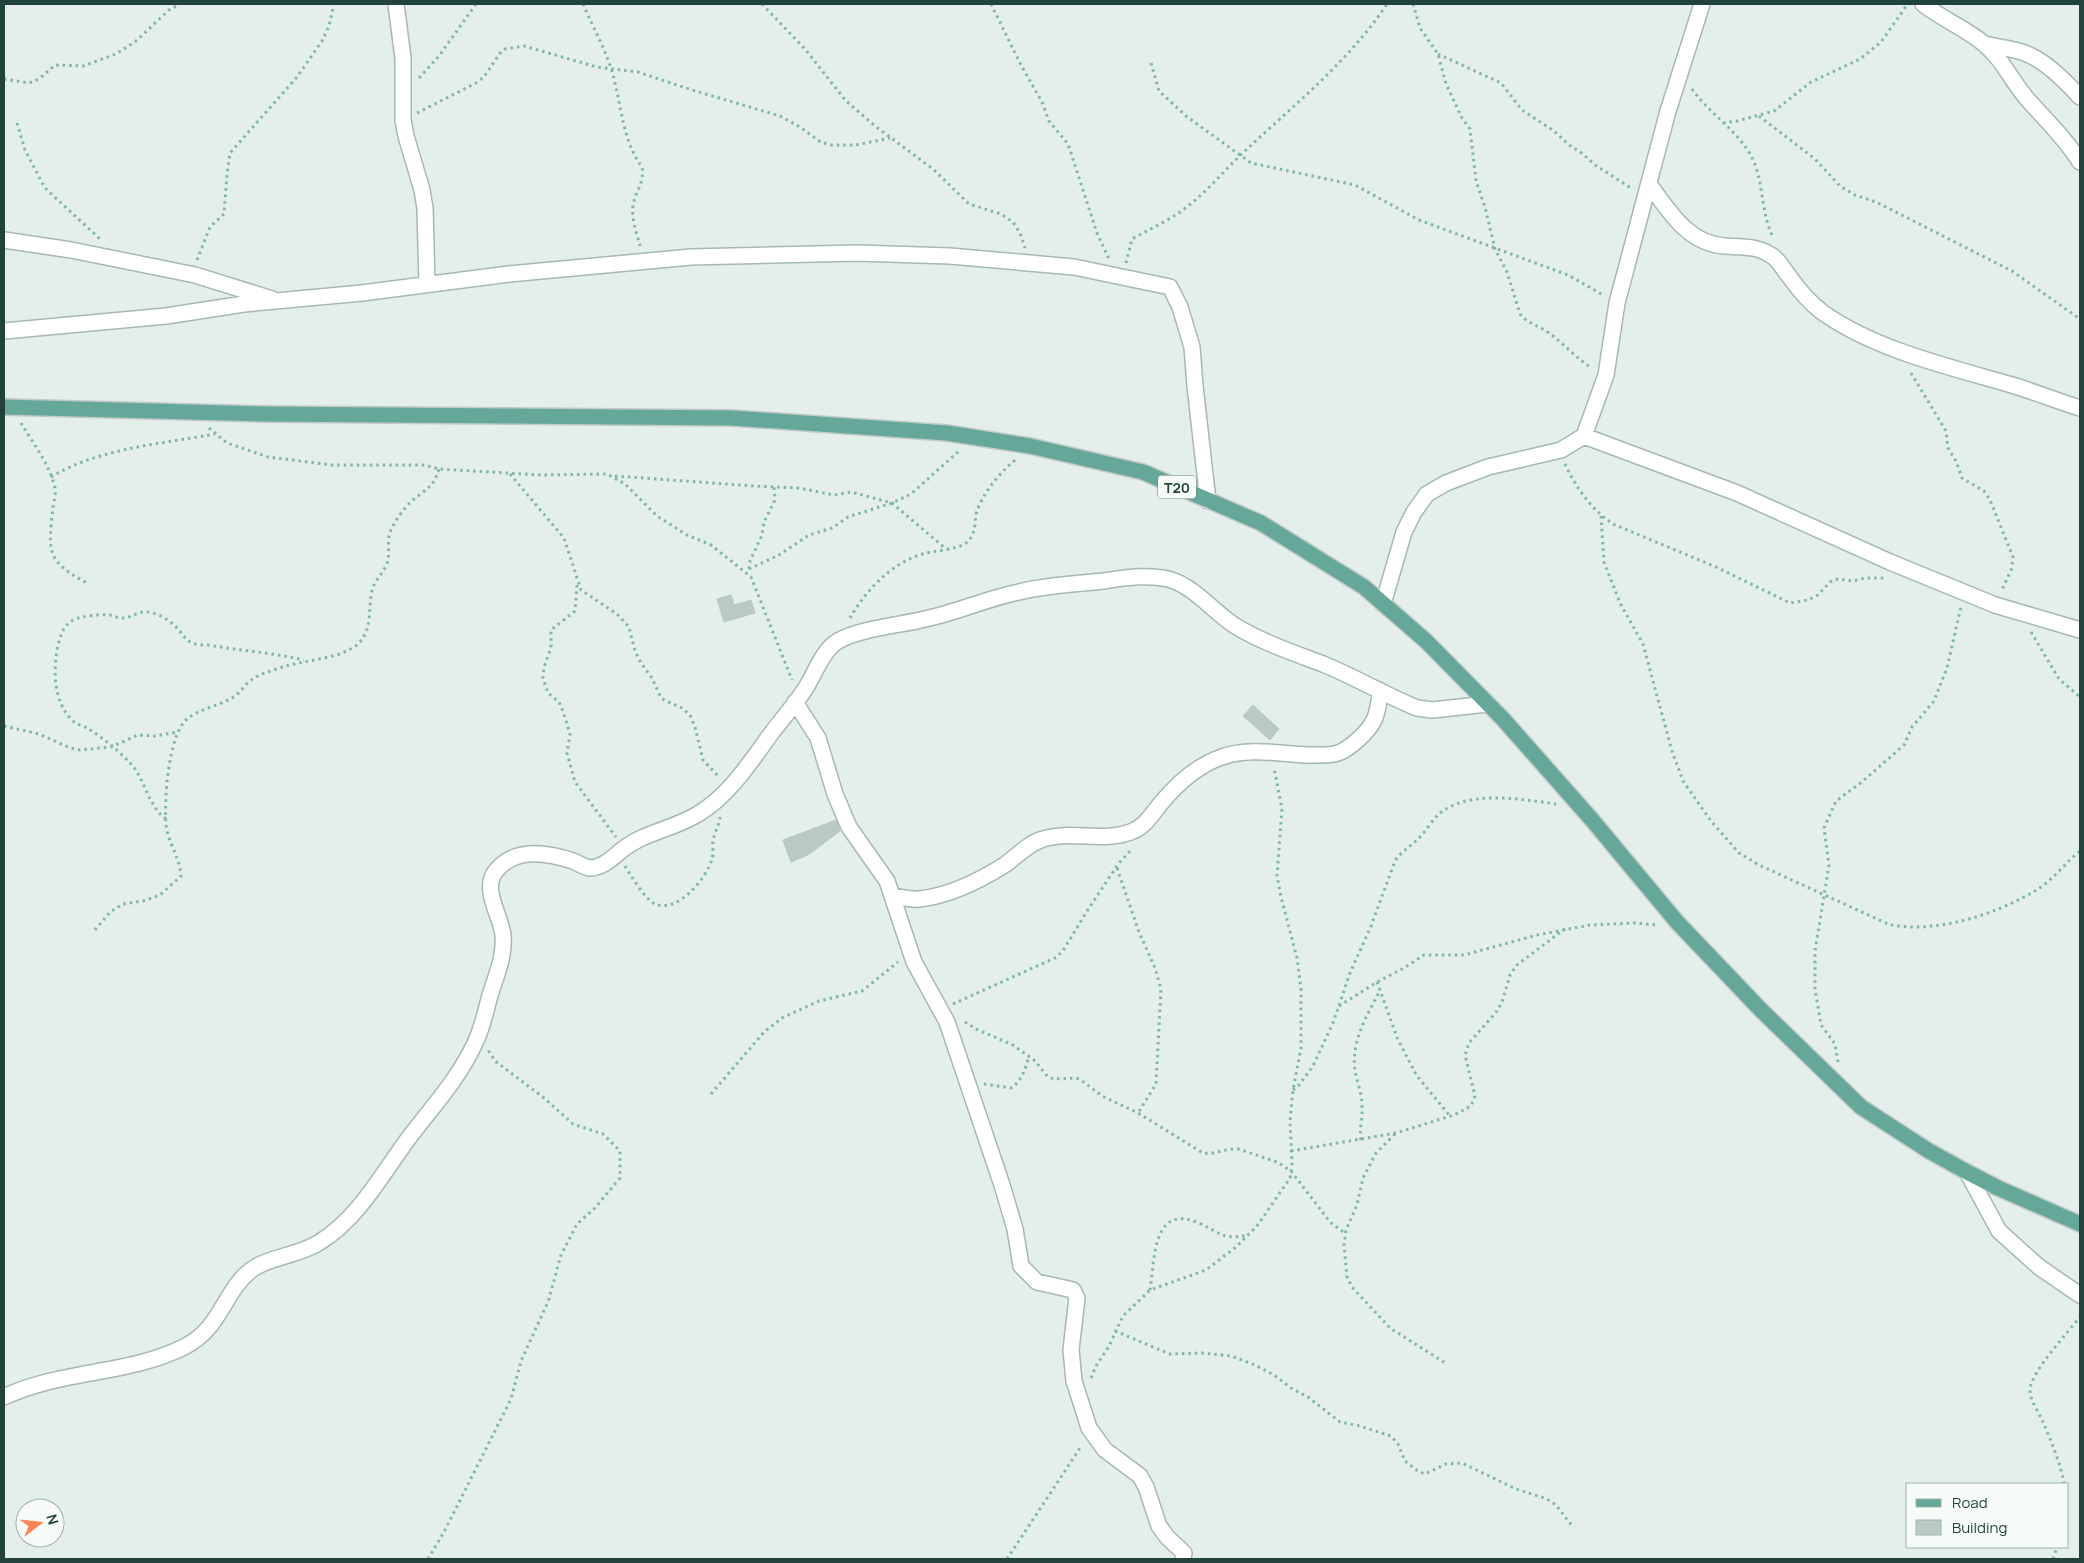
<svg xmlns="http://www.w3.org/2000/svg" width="2084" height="1563" font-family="Manrope,sans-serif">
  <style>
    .building { fill: #b9cac4; stroke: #b6c9c2 }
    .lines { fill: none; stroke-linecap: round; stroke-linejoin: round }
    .street-casing { stroke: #a6b8b3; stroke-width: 18 }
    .primary-casing { stroke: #c1cac8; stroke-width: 18 }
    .path { stroke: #82b5a8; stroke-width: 3; stroke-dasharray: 2.5 4; stroke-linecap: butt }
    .street { stroke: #fff; stroke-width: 15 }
    .primary { stroke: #65a89a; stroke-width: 15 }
    .labels { text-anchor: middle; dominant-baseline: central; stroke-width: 4.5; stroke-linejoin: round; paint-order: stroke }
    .shield { fill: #f6fbf8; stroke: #627a74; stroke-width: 1 }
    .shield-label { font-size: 14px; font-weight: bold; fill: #22433c }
  </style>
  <rect width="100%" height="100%" fill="#e4efeb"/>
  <path class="building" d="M731,595L734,605L751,600L755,613L724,622L717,599Z
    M1253,705L1279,729L1270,740L1243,716Z
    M836,820L840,831L808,855L791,862L783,840Z"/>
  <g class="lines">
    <g class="street-casing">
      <path id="street" d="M396,4L403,58V120L406,136L422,190L425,208L427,284
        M1923,4C1942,19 1965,28 1983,43C2003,59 2012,82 2028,100C2046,120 2066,139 2080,162
        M1984,44C1996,47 2010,48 2022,52C2045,60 2064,80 2080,97
        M1649,184C1669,211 1688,244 1725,246C1740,247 1756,246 1769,254C1779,259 1782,268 1789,276C1798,289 1809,302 1822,312C1875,350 1950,367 2012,385C2035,392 2057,401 2080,408
        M4,240L71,250L195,275L272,299
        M4,331L166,316L244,304L362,293L509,274L691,257L857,253L950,256L1074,267L1170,287L1180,307L1192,347L1195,386L1208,501
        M1584,436L1737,493L1890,562L1995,605L2080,630
        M1383,604L1404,532L1414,512L1427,494L1446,483L1488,467L1561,450L1584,436L1606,375L1617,303L1668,111L1702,4
        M795,702L818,738L835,794L849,827L887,881L914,962L947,1022L1002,1185L1015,1229L1021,1266L1037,1282L1073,1290L1077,1298L1071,1350L1074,1381L1089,1428L1105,1450L1140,1476L1146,1487L1159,1526L1167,1537L1184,1553L1183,1559
        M892,896C901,897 910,900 919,899C948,896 981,880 1006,864C1018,855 1029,843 1043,839C1072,830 1105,843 1133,831C1146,826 1154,811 1162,802C1178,783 1198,765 1222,757C1249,747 1280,754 1308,755C1317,755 1329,756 1338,753C1350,749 1369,731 1374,720C1378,712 1379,700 1381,691
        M1967,1172L1999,1231L2039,1267L2080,1295
        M4,1397C60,1370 128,1375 184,1347C222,1328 223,1292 251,1270C270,1256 299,1256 320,1242C360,1217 383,1172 411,1135C434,1105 459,1078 475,1043C482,1029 485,1014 489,999C495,977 505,959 503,935C501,916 482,890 495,872C514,847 546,852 573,861C578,863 584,867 590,868C603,868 613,857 622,850C644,832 674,829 698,814C730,795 751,761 773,731C784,717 797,702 807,686C816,671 823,650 838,641C860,628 904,625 929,618C960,611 989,598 1019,592C1047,585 1075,584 1103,581C1124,578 1147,574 1168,579C1195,586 1214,613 1237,627C1264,643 1294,653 1323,664C1355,677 1385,695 1417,708L1432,710L1488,704"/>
    </g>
    <g class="primary-casing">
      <path id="primary" d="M4,407L264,414L732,418L947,433L1030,446L1143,472L1261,523L1364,587L1426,641L1503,719L1593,821L1677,922L1761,1010L1861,1107L1929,1151L1967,1172L1998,1188L2080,1224"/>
    </g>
    <path class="path" d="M583,4C594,30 609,55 615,83C622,112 624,143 642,167C645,182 635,192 633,206C631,219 637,233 640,246
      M762,4L805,49L846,101L875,126L933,169L969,204L1001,214L1013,222L1020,233L1025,248
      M991,4L1021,65L1042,102L1049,121L1068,144L1097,233L1109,259
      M1413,4L1420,28L1438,54L1446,84L1462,118L1470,129L1476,181L1485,207L1495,249L1507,272L1520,314C1527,323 1537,325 1546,331C1563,342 1575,358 1592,368
      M1438,54L1501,83L1522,110L1554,131L1569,145L1583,154L1595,165L1631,188
      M1151,63L1159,91L1186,116L1251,163L1355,185L1419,220L1568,275L1603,295
      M419,78L439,56L476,4
      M4,79L29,83L39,79L55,65L83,66L116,54L136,41L169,10L180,4
      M1692,89C1710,115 1742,133 1754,162C1764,187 1761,213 1773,237
      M417,113L476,83L484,77L500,53L505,49L524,46L597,67L638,72L689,89L780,116L800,127L819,141L830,145H856L890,138
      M1759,116L1815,159L1840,186L1855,195L1876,202L2012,271L2080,319
      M17,123L25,150L45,188L100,239
      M1723,123L1737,121L1774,111L1811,82L1860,59L1881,42L1907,5
      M197,260L210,227L224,214L227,174L230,153L297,77L322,41L329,26L334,4
      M1126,263L1132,239C1151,228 1171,220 1188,206C1209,190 1225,169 1245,151C1294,105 1350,60 1387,4
      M1911,373L1946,431L1948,448L1956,461L1962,478L1984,491L1990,500L2013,557L2012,568L2001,592
      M21,423C33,443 50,465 55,488C56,494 54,501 53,507C48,552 46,561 87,583
      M209,428L227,443L268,457L332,465H424L439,469L542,475L607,474L625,484L657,516L687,535L711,545L751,577L792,680
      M1565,464C1576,488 1593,512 1615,525L1716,567L1790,603L1808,600L1818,595L1830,582L1838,579L1853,581L1865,578H1884
      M510,474L564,538L581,590L617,614L629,627L635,651L641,663L652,678L660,696L664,700L682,708L690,715L695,727L703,760L720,778
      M615,476L754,486L799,488L834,495L851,492L892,503L946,549
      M51,477C99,448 161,444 215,434
      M1601,516L1604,562L1620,603L1643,644L1672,751L1683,781L1711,821L1739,853L1759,865L1888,924C1934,935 1998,914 2038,889C2054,879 2066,862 2080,851
      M749,569L779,555L809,535L832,528L848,517L892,503L911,494L959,451
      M749,569L750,561L762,535L764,522L775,500L774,487
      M577,585L575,611L551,630V648L544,667L543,678L548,693L559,702L563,711L570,734L567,753L575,782L616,837
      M850,618C867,589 892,562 926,553C936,551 958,549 966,543C978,534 973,519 978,508C987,488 999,474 1015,460
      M2031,632L2059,679L2080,697
      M4,726L39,734L70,748L80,750L111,747L138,735L155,736L178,732
      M166,819C147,805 146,780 130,763C119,751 103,738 89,729C84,726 77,725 72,720C53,701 53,670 58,645C61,635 63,626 73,620C81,616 101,614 110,615C114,615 117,618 121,618C129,619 135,613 143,612C155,611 168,619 176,627C182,633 184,639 192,643C199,646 207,644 214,646C244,651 274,653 304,660
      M625,866C631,876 644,897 653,903C676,916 707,878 712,859C714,853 712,846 713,840C715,832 719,825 720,817
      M1117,868L1139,932L1155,968L1161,989L1156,1084L1138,1113
      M95,930L110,912L123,904L143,901L160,895L181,876C180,858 168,842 166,825C164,801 168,735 187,719C199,709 218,706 232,698C240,694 244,685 251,680C261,673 274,670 286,666C306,660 343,658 358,644C374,628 367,607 373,587C377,578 386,570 388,560C390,550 386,541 391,530C396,519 404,508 413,500C427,488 433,488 439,469
      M1377,982L1398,1040L1417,1076L1450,1116
      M953,1004L1057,957L1064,949L1089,908L1119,863L1132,849
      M1339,1006L1377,982L1404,968L1424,955H1464L1537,935L1590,925L1635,923L1659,925
      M965,1022L976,1029L1013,1045L1034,1060L1048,1077L1054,1079L1076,1078L1081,1080L1102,1096L1138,1113L1203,1153C1215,1155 1225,1148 1238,1149L1277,1162L1291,1171L1330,1222L1346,1234
      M1838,1062L1835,1044L1821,1025L1815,989V951L1829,865L1824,828L1836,801L1863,781L1904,745L1912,727L1934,701L1947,668L1961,607
      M984,1084L1011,1088C1022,1081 1025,1069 1029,1057
      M1293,1090L1299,1085L1313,1066L1333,1023L1350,973L1371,926L1395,861C1402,850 1412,846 1420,837C1426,831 1431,822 1437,816C1464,789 1521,799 1556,804
      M711,1094L764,1032L782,1018L819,1001L862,991L898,962
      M1395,1134L1376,1153L1363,1178L1357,1205L1346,1230L1344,1245L1347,1277L1352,1287L1390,1328L1447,1364
      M1361,1140C1359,1128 1363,1118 1362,1105C1362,1094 1357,1082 1355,1071C1351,1040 1367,1016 1380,990
      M1291,1151L1396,1133L1454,1115L1471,1106L1475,1096L1465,1055L1469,1043L1497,1011L1502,1002L1510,975L1517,965L1566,928
      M1150,1290C1155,1259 1152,1201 1201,1224C1222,1234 1223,1240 1248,1235
      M1115,1331L1170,1354L1204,1353L1231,1356L1255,1365L1274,1375L1291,1388L1308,1397L1340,1422L1360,1426L1391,1436L1398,1444L1405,1461L1419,1472L1425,1474L1446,1464L1462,1463L1516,1489L1547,1499L1556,1505L1573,1527
      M1091,1378L1096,1366L1109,1346L1121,1320L1125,1314L1150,1290L1206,1270L1236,1247L1257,1226L1290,1178L1292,1165L1290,1121L1293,1090L1301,1048V989L1297,958L1281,897L1277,876L1282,809L1274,768
      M2064,1484C2061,1464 2051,1441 2043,1422C2039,1412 2030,1401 2030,1390C2030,1373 2069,1331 2080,1317
      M428,1559L444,1532L511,1399L521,1361L548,1302L561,1255L577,1224L595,1208L620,1178V1151L603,1134L573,1124L544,1098L495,1061L488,1050
      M1007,1559L1082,1445
      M2053,1559L2057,1547"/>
    <use href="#street" class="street"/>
    <use href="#primary" class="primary"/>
  </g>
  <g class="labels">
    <rect class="shield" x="1158" y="475.5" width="38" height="23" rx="4"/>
    <g class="shield-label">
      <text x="1177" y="487">T20</text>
    </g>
  </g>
  <rect width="2084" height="1563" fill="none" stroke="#22433c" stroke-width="10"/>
  <rect x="1906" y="1483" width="162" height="65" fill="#f6fbf8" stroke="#a1b1ad"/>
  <rect x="1916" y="1499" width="25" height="8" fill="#65a89a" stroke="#a1b1ad"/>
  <text x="1952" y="1508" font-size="15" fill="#22433c">Road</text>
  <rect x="1916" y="1520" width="25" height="15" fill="#b9cac4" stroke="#a1b1ad"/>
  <text x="1952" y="1533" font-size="15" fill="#22433c">Building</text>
  <g transform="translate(40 1523) rotate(74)"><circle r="24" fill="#f6fbf8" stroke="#a1b1ad"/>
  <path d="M0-4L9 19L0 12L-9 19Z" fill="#fd8654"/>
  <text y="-8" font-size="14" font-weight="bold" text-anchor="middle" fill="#22433c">N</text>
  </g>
</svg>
